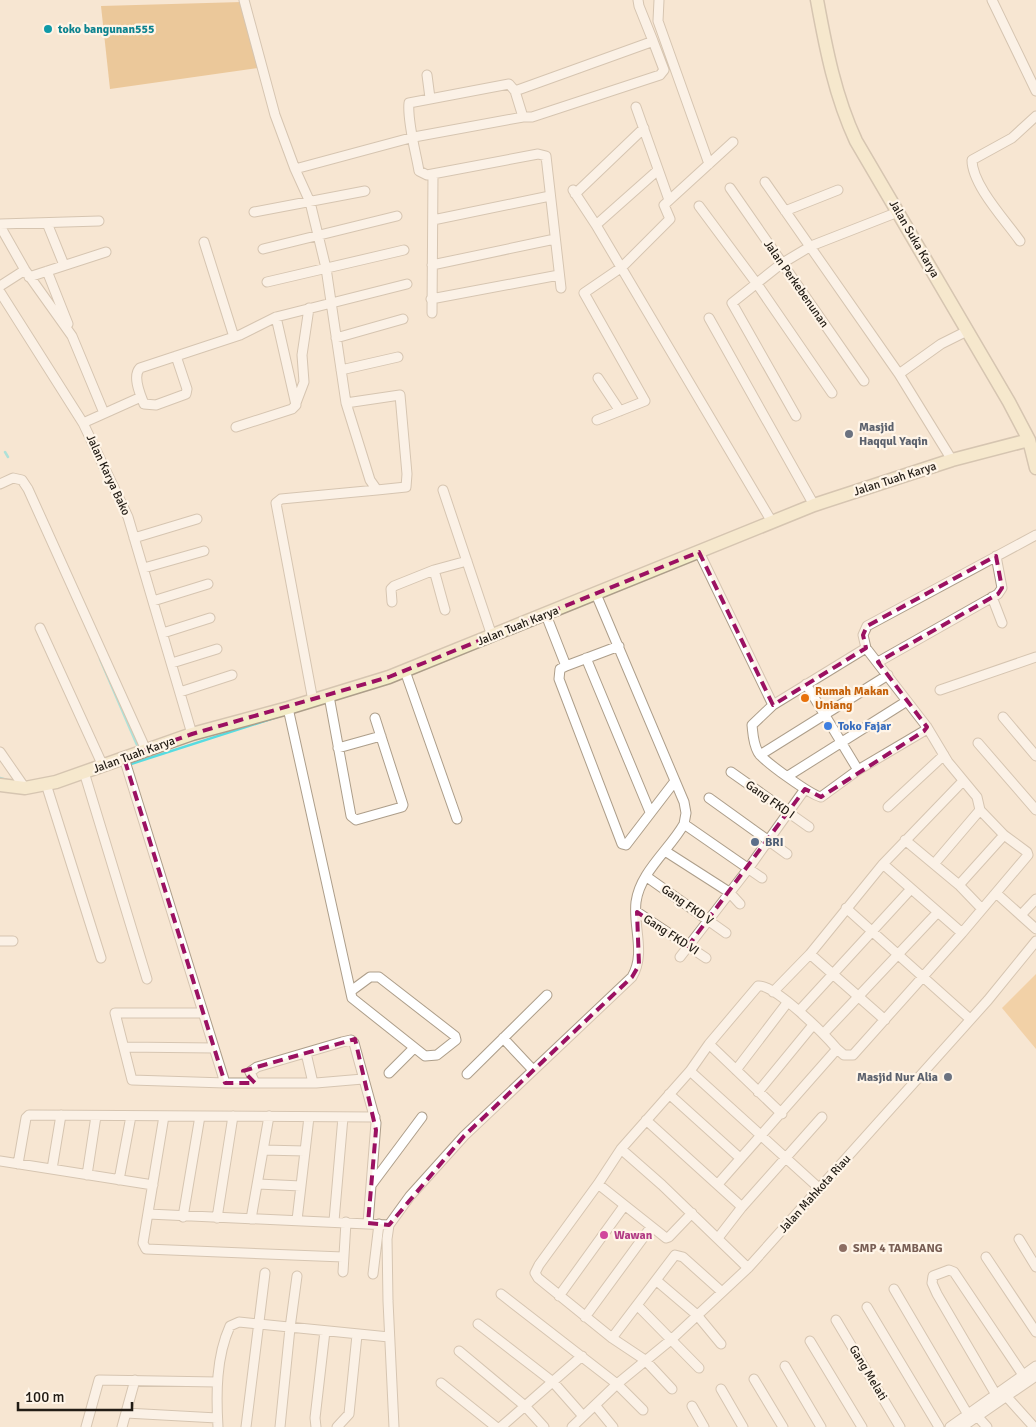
<svg xmlns="http://www.w3.org/2000/svg" width="1036" height="1427" font-family="Signika,sans-serif">
  <style>
    .green { fill: #ecb873 }
    .forest { fill: #dca457 }
    .lines { fill: none; stroke-linecap: round; stroke-linejoin: round }
    .stream { stroke: #57dce1; stroke-width: 2.5 }
    .minor-casing { stroke: #ad9e8a; stroke-width: 11 }
    .secondary-casing { stroke: #ad9e8a; stroke-width: 15 }
    .minor { stroke: #fff; stroke-width: 9 }
    .secondary { stroke: #f3ecc7; stroke-width: 12 }
    .marked { fill: none; stroke: #9b1162; stroke-width: 4; stroke-dasharray: 10 6; stroke-linejoin: round }
    .culture-dot { fill: #0f9aa8; stroke: #fff5e8; stroke-width: 2 }
    .worship-dot { fill: #6b7280; stroke: #fff5e8; stroke-width: 2 }
    .food-dot { fill: #e8710a; stroke: #fff5e8; stroke-width: 2 }
    .shop-dot { fill: #3f7fe0; stroke: #fff5e8; stroke-width: 2 }
    .service-dot { fill: #5c6f8a; stroke: #fff5e8; stroke-width: 2 }
    .hotel-dot { fill: #d1479c; stroke: #fff5e8; stroke-width: 2 }
    .education-dot { fill: #8d6e63; stroke: #fff5e8; stroke-width: 2 }
    .labels { text-anchor: middle; dominant-baseline: central; stroke-width: 4.5; stroke-linejoin: round; paint-order: stroke }
    .culture-label { font-size: 12px; font-weight: bold; fill: #0d838f; stroke: #fff5e8; text-anchor: start }
    .street-label { font-size: 12px; fill: #221c15; stroke: #fff5e8 }
    .worship-label { font-size: 12px; font-weight: bold; fill: #5b616d; stroke: #fff5e8; text-anchor: start }
    .food-label { font-size: 12px; font-weight: bold; fill: #c56008; stroke: #fff5e8; text-anchor: start }
    .shop-label { font-size: 12px; font-weight: bold; fill: #366cbe; stroke: #fff5e8; text-anchor: start }
    .service-label { font-size: 12px; font-weight: bold; fill: #4e5e75; stroke: #fff5e8; text-anchor: start }
    .hotel-label { font-size: 12px; font-weight: bold; fill: #b23c85; stroke: #fff5e8; text-anchor: start }
    .education-label { font-size: 12px; font-weight: bold; fill: #785e54; stroke: #fff5e8; text-anchor: start }
  </style>
  <rect width="100%" height="100%" fill="#f7e6d2"/>
  <path class="green" d="M1036,974V1049L1002,1008Z"/>
  <path class="forest" d="M242,2L258,68L110,89L101,6Z"/>
  <g class="lines">
    <path class="stream" d="M5,452L8,457
      M100,659L137,745
      M131,764L277,717
      M0,778L7,780"/>
    <g class="minor-casing">
      <path id="minor" d="M244,0L275,115L295,169L310,202L326,268L346,403L370,480L377,490L406,487L407,474L400,395L346,403
        M659,0L658,21L709,164
        M992,0L1036,91
        M427,75L430,98
        M515,91L651,42L653,41L639,6L638,0
        M636,107L669,200
        M523,117H532L660,75L664,70L653,41
        M295,169L414,137L523,117L515,91L509,84L409,103C407,121 416,153 419,171L427,175L538,154L546,156L561,288
        M658,170L596,225L772,522
        M765,182L899,374L952,460
        M730,188L864,381
        M573,190L596,225
        M575,194L644,128
        M699,206L757,284L832,393
        M785,211L838,190
        M254,212L365,191
        M433,220L550,196
        M47,223L64,265
        M0,224L99,221
        M0,226L25,270L72,336L104,413
        M1020,241C1006,221 972,185 972,160L1012,138L1036,116
        M204,242L234,337
        M263,249L397,216
        M432,265L555,239
        M47,271L68,324
        M29,277L106,252
        M267,282L404,250
        M0,286L25,270
        M0,292L83,423L128,517L192,734
        M431,299L559,275
        M432,313L433,174
        M709,318L814,505
        M336,338L403,319
        M176,356L187,389L186,394L156,405L144,404C140,394 132,376 140,368L240,335L276,317L407,284
        M341,370L398,357
        M899,374L941,344L967,331
        M598,378L620,411
        M296,403L304,382L302,355L309,308
        M796,416L732,303L781,264L811,246L898,212
        M597,420L645,401L584,293L622,267L670,219L664,205L733,142
        M83,423L141,397
        M236,427L292,409L296,405L276,317
        M0,484L13,478L22,480L28,489L146,750
        M443,490L492,636
        M134,538L197,519
        M699,552L773,705
        M144,568L204,551
        M992,597L1002,623
        M153,601L208,584
        M392,602L391,589L394,586L434,570
        M445,610L434,570L467,561
        M546,615L566,666
        M40,628L103,766
        M163,633L210,618
        M619,646L566,666L560,669L559,679L622,844L626,845L675,781
        M586,658L650,812
        M878,662L998,594L1002,588L996,556
        M172,663L217,649
        M405,671L457,819
        M806,684L858,770
        M940,690L1036,657
        M180,692L232,675
        M329,696L351,816L356,820L402,807L403,805L375,718
        M313,701L276,503L281,499L377,490
        M288,708L352,998L425,1056L437,1055L456,1040L455,1036L379,977H370L351,991
        M1003,717L1036,756
        M927,727L924,731L858,770L821,797C811,795 763,761 758,752C753,743 753,734 752,725L773,705L866,648L863,635L867,626L1036,535
        M978,743L1036,810
        M338,748L381,736
        M0,752L25,788
        M760,755L888,675
        M124,758L225,1083H255
        M84,772L147,979
        M731,772L809,827
        M788,776L907,701
        M46,784L101,958
        M709,798L787,854
        M888,807L944,755
        M684,824L762,878
        M905,840L959,885L982,909
        M665,851L729,892L740,904
        M883,864L962,933
        M934,864L980,810
        M647,877L726,933
        M959,885L1004,835
        M996,893L1036,929
        M846,908L970,1019
        M637,912L706,958
        M1021,915L1036,899
        M0,941H13
        M810,954L885,1020
        M680,957L748,869L805,789
        M773,992L810,954L883,864L963,781
        M799,1011L910,890
        M203,1013H115L132,1080L225,1083
        M824,1033L937,913
        M503,1038L533,1070
        M709,1044L782,1114
        M124,1047L214,1048
        M306,1053L313,1083
        M736,1070L787,1003
        M690,1071L820,1189
        M389,1073L414,1048
        M467,1074L547,995
        M363,1079L316,1083H255L250,1072L257,1067L342,1042L351,1040L354,1043L376,1123L368,1223
        M758,1092L813,1025
        M669,1094L740,1158
        M164,1116L143,1243L146,1249L343,1257
        M646,1120L742,1207L822,1117
        M621,1149L662,1185L748,1268
        M263,1150L305,1151
        M0,1161L153,1185
        M18,1164L26,1118L29,1115L375,1117
        M52,1169L61,1115
        M87,1175L96,1116
        M119,1180L131,1116
        M258,1184L301,1186
        M372,1184L422,1117
        M598,1184L666,1238L669,1237L692,1213
        M718,1184L837,1049L844,1055H853L962,933L1028,855L1027,852L1004,835L980,810L977,797L948,762L927,727L866,648
        M148,1214L389,1225
        M183,1217L200,1116
        M217,1218L233,1116
        M251,1219L269,1116
        M297,1220L309,1117
        M334,1221L343,1117
        M718,1238L742,1207
        M1019,1239L1036,1267
        M986,1257L1036,1332
        M343,1272L346,1222
        M373,1274L379,1224
        M657,1281L697,1315L721,1344
        M894,1289L967,1413
        M501,1294L617,1384L643,1410
        M559,1296L624,1206
        M637,1305L699,1368
        M867,1307L939,1427
        M585,1317L651,1227
        M836,1320L900,1427
        M478,1324L553,1382L583,1416
        M612,1338L675,1255L683,1257L722,1292
        M810,1341L862,1427
        M459,1351L525,1406L544,1427
        M785,1366L821,1427
        M754,1379L783,1427
        M441,1383L496,1427
        M672,1389L645,1360L612,1338L538,1278L535,1273L539,1265L598,1184L621,1149L690,1071L709,1044L758,986C774,983 826,1036 837,1049
        M721,1389L743,1427
        M995,1393L937,1294L932,1283L933,1276L949,1270L954,1272L1023,1375
        M1007,1397L1034,1427
        M595,1405L613,1427
        M692,1406L704,1427
        M126,1413L217,1418
        M978,1417L987,1427
        M86,1427L99,1380L217,1382
        M122,1427L135,1380
        M218,1427C216,1394 216,1357 230,1326L239,1322L389,1337
        M246,1427L265,1273
        M280,1427L290,1328L297,1276
        M316,1427L315,1418L325,1331
        M337,1427L349,1414L357,1335
        M394,1427L388,1301L387,1239L389,1225L410,1196L464,1136L632,977C646,953 633,928 636,902C640,872 670,849 684,824L686,813L684,802L596,594
        M501,1427L582,1356
        M572,1427L617,1384L672,1339L748,1268L988,1000L1036,941
        M950,1427L1036,1366
        M962,1427L1036,1376"/>
    </g>
    <g class="secondary-casing">
      <path id="secondary" d="M817,0C826,49 835,96 856,141L1009,402L1029,440L1036,468
        M0,785L25,788L56,782L192,734L288,708L389,677L814,505L952,460L1029,440"/>
    </g>
    <use href="#minor" class="minor"/>
    <use href="#secondary" class="secondary"/>
  </g>
  <path d="M0 0H1036V1427H0ZM699,552L773,705L866,648L863,635L867,626L996,556L1002,588L998,594L878,662L927,727L924,731L821,797L805,789L688,946L637,912L639,965L632,977L464,1136L389,1225L368,1223L376,1130L355,1039L243,1071L255,1083H225L124,758L192,734L389,677Z" fill="#f7e6d2" fill-opacity=".55" fill-rule="evenodd"/>
  <path class="marked" d="M699,552L773,705L866,648L863,635L867,626L996,556L1002,588L998,594L878,662L927,727L924,731L821,797L805,789L688,946L637,912L639,965L632,977L464,1136L389,1225L368,1223L376,1130L355,1039L243,1071L255,1083H225L124,758L192,734L389,677Z"/>
  <circle class="culture-dot" cx="48" cy="29" r="5"/>
  <g class="worship-dot">
    <circle cx="849" cy="434" r="5"/>
    <circle cx="948" cy="1077" r="5"/>
  </g>
  <circle class="food-dot" cx="805" cy="698" r="5"/>
  <circle class="shop-dot" cx="828" cy="726" r="5"/>
  <circle class="service-dot" cx="755" cy="842" r="5"/>
  <circle class="hotel-dot" cx="604" cy="1235" r="5"/>
  <circle class="education-dot" cx="843" cy="1248" r="5"/>
  <g class="labels">
    <g class="culture-label">
      <text x="58" y="29">toko bangunan555</text>
    </g>
    <g class="street-label">
      <text transform="translate(914 239) rotate(60)">Jalan Suka Karya</text>
      <text transform="translate(796 284) rotate(55)">Jalan Perkebenunan</text>
      <text transform="translate(108 475) rotate(65)">Jalan Karya Bako</text>
      <text transform="translate(895 479) rotate(-18)">Jalan Tuah Karya</text>
      <text transform="translate(518 626) rotate(-22)">Jalan Tuah Karya</text>
      <text transform="translate(134 755) rotate(-20)">Jalan Tuah Karya</text>
      <text transform="translate(770 800) rotate(35)">Gang FKD I</text>
      <text transform="translate(687 905) rotate(35)">Gang FKD V</text>
      <text transform="translate(671 935) rotate(33)">Gang FKD VI</text>
      <text transform="translate(815 1194) rotate(-48)">Jalan Mahkota Riau</text>
      <text transform="translate(868 1373) rotate(59)">Gang Melati</text>
    </g>
    <g class="worship-label">
      <text x="859" y="427">Masjid<tspan x="859" dy="14">Haqqul Yaqin</tspan></text>
      <text x="938" y="1077" text-anchor="end">Masjid Nur Alia</text>
    </g>
    <g class="food-label">
      <text x="815" y="691">Rumah Makan<tspan x="815" dy="14">Uniang</tspan></text>
    </g>
    <g class="shop-label">
      <text x="838" y="726">Toko Fajar</text>
    </g>
    <g class="service-label">
      <text x="765" y="842">BRI</text>
    </g>
    <g class="hotel-label">
      <text x="614" y="1235">Wawan</text>
    </g>
    <g class="education-label">
      <text x="853" y="1248">SMP 4 TAMBANG</text>
    </g>
  </g>
  <path d="M18 1402v8h114v-8" fill="none" stroke="#221c15" stroke-width="2.5"/>
  <text x="25" y="1402" font-size="15" fill="#221c15" stroke="#fff5e8" stroke-width="4" paint-order="stroke">100 m</text>
</svg>
